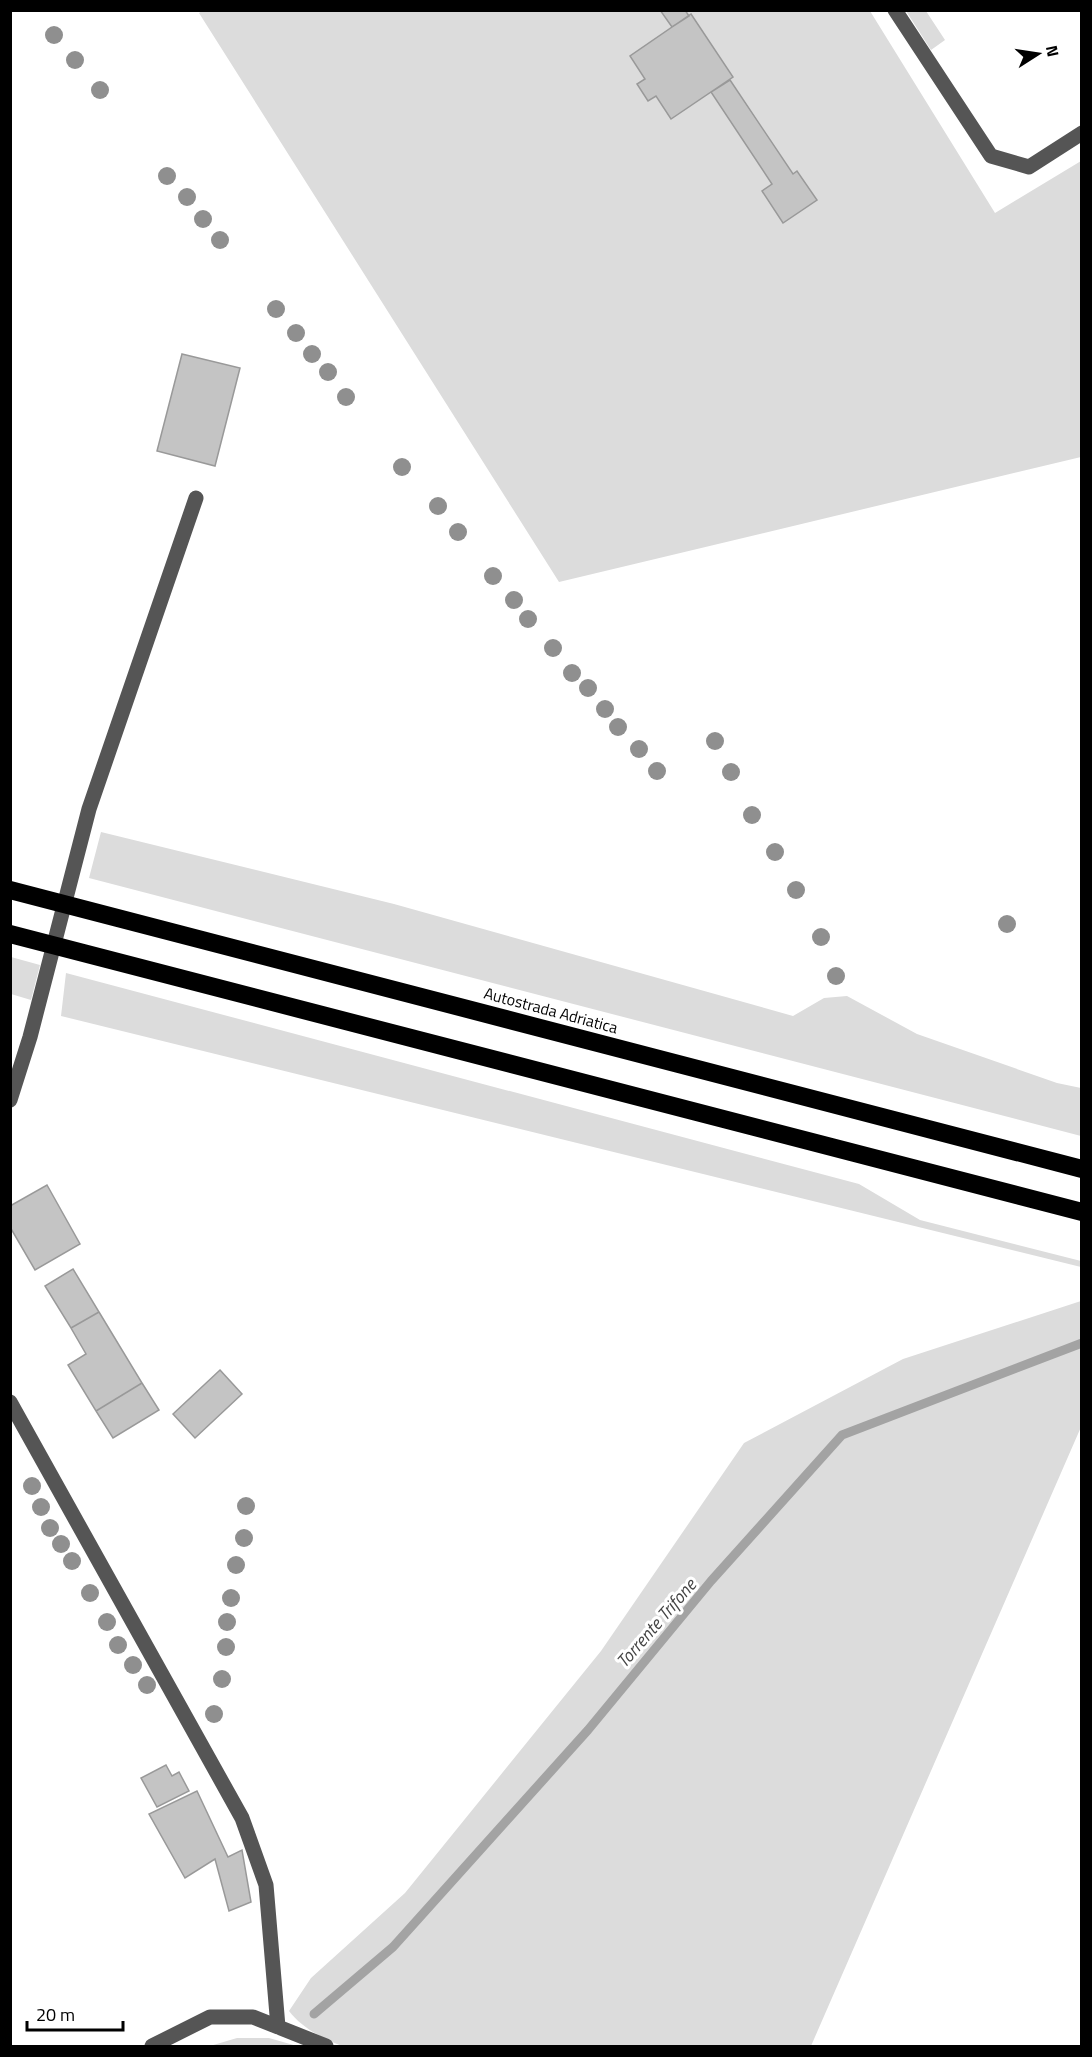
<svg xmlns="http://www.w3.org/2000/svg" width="1092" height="2057" font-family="'Titillium Web',sans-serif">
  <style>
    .green { fill: #dcdcdc }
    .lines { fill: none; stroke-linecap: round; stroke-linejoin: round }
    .stream { stroke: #a3a3a3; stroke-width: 9 }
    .building { fill: #c4c4c4; stroke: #999; stroke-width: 1.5 }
    .minor { stroke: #555; stroke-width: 15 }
    .highway { stroke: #000; stroke-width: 18 }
    .tree { fill: #8f8f8f }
    .labels { text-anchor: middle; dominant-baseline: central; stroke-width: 6; stroke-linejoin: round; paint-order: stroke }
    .street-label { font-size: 16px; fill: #000; stroke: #fff }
    .water-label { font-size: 18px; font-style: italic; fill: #444; stroke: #fff }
  </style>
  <rect width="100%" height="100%" fill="#fff"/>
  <path class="green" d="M203,10L870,11L995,213L1081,161V457L559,582L199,13Z
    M906,11H926L945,40L931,50Z
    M101,832L394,904L793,1016L824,998L847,996L917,1034L1057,1083L1081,1088V1136L89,878Z
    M11,957L40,965L31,1000L11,994Z
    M66,973L859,1184L920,1220L1081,1261V1267L61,1016Z
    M1081,1301V1427L811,2046H342C322,2038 302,2028 289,2011L311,1978L405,1893L601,1651L744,1443L903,1359Z
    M237,2038H269L297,2046H210Z"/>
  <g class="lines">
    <path class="stream" d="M314,2014L393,1947L588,1730L711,1581L842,1435L1082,1343"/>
  </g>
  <path class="building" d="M660,10H685L689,16L672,27Z
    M691,14L733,77L671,119L656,96L648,101L637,84L645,79L630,56Z
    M730,80L793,174L797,171L817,200L783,223L762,191L772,184L711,92Z
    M182,354L240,368L215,466L157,451Z
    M47,1185L80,1244L35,1270L10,1227V1206Z
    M73,1269L99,1312L71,1328L45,1286Z
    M99,1312L142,1383L96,1411L68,1365L86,1354L71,1328Z
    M220,1370L242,1394L195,1438L173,1414Z
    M142,1383L159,1410L113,1438L96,1411Z
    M166,1765L172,1776L179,1772L189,1791L157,1807L141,1778Z
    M197,1791L228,1857L242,1850L251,1902L229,1911L215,1859L185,1878L149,1814Z"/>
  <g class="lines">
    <path class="minor" d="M895,10L991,156L1029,167L1082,133
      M10,1100L30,1037L89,809L196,498
      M10,1402L242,1818L266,1885L278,2027
      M152,2046L210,2017H253L326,2046"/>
    <path class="highway" d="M10,890L1082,1169
      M10,934L1082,1212"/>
  </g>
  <g class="tree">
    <circle cx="54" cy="35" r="9"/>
    <circle cx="75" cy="60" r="9"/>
    <circle cx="100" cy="90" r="9"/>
    <circle cx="167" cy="176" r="9"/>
    <circle cx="187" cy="197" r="9"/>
    <circle cx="203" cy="219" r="9"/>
    <circle cx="220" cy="240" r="9"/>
    <circle cx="276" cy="309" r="9"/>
    <circle cx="296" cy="333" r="9"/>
    <circle cx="312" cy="354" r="9"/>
    <circle cx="328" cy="372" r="9"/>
    <circle cx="346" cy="397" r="9"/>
    <circle cx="402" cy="467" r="9"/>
    <circle cx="438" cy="506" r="9"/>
    <circle cx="458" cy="532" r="9"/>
    <circle cx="493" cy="576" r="9"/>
    <circle cx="514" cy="600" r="9"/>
    <circle cx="528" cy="619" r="9"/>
    <circle cx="553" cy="648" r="9"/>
    <circle cx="572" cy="673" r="9"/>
    <circle cx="588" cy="688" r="9"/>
    <circle cx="605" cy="709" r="9"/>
    <circle cx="618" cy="727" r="9"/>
    <circle cx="715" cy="741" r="9"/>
    <circle cx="639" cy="749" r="9"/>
    <circle cx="657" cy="771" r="9"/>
    <circle cx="731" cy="772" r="9"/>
    <circle cx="752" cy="815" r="9"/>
    <circle cx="775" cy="852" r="9"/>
    <circle cx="796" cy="890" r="9"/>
    <circle cx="1007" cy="924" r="9"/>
    <circle cx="821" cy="937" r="9"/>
    <circle cx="836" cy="976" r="9"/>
    <circle cx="32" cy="1486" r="9"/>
    <circle cx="246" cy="1506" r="9"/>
    <circle cx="41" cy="1507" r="9"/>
    <circle cx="50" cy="1528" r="9"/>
    <circle cx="244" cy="1538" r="9"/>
    <circle cx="61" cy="1544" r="9"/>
    <circle cx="72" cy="1561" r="9"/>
    <circle cx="236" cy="1565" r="9"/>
    <circle cx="90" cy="1593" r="9"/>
    <circle cx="231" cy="1598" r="9"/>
    <circle cx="107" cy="1622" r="9"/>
    <circle cx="227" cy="1622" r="9"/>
    <circle cx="118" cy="1645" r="9"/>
    <circle cx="226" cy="1647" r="9"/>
    <circle cx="133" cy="1665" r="9"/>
    <circle cx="222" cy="1679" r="9"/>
    <circle cx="147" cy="1685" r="9"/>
    <circle cx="214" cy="1714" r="9"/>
  </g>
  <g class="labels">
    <g class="street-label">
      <text transform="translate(551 1010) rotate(15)">Autostrada Adriatica</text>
    </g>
    <g class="water-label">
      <text transform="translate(656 1623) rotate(-49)">Torrente Trifone</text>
    </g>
  </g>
  <rect width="1092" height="2057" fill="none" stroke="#000000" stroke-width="24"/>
  <g transform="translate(1038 54) rotate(78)" stroke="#ffffff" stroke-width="4.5" paint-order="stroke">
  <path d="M0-4.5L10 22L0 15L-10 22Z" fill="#000000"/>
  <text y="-9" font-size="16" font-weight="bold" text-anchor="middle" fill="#000000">N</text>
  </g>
  <path d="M27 2021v9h96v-9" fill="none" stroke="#000000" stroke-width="3"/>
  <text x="36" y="2021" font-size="18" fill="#000000" stroke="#ffffff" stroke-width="4.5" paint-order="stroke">20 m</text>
</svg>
